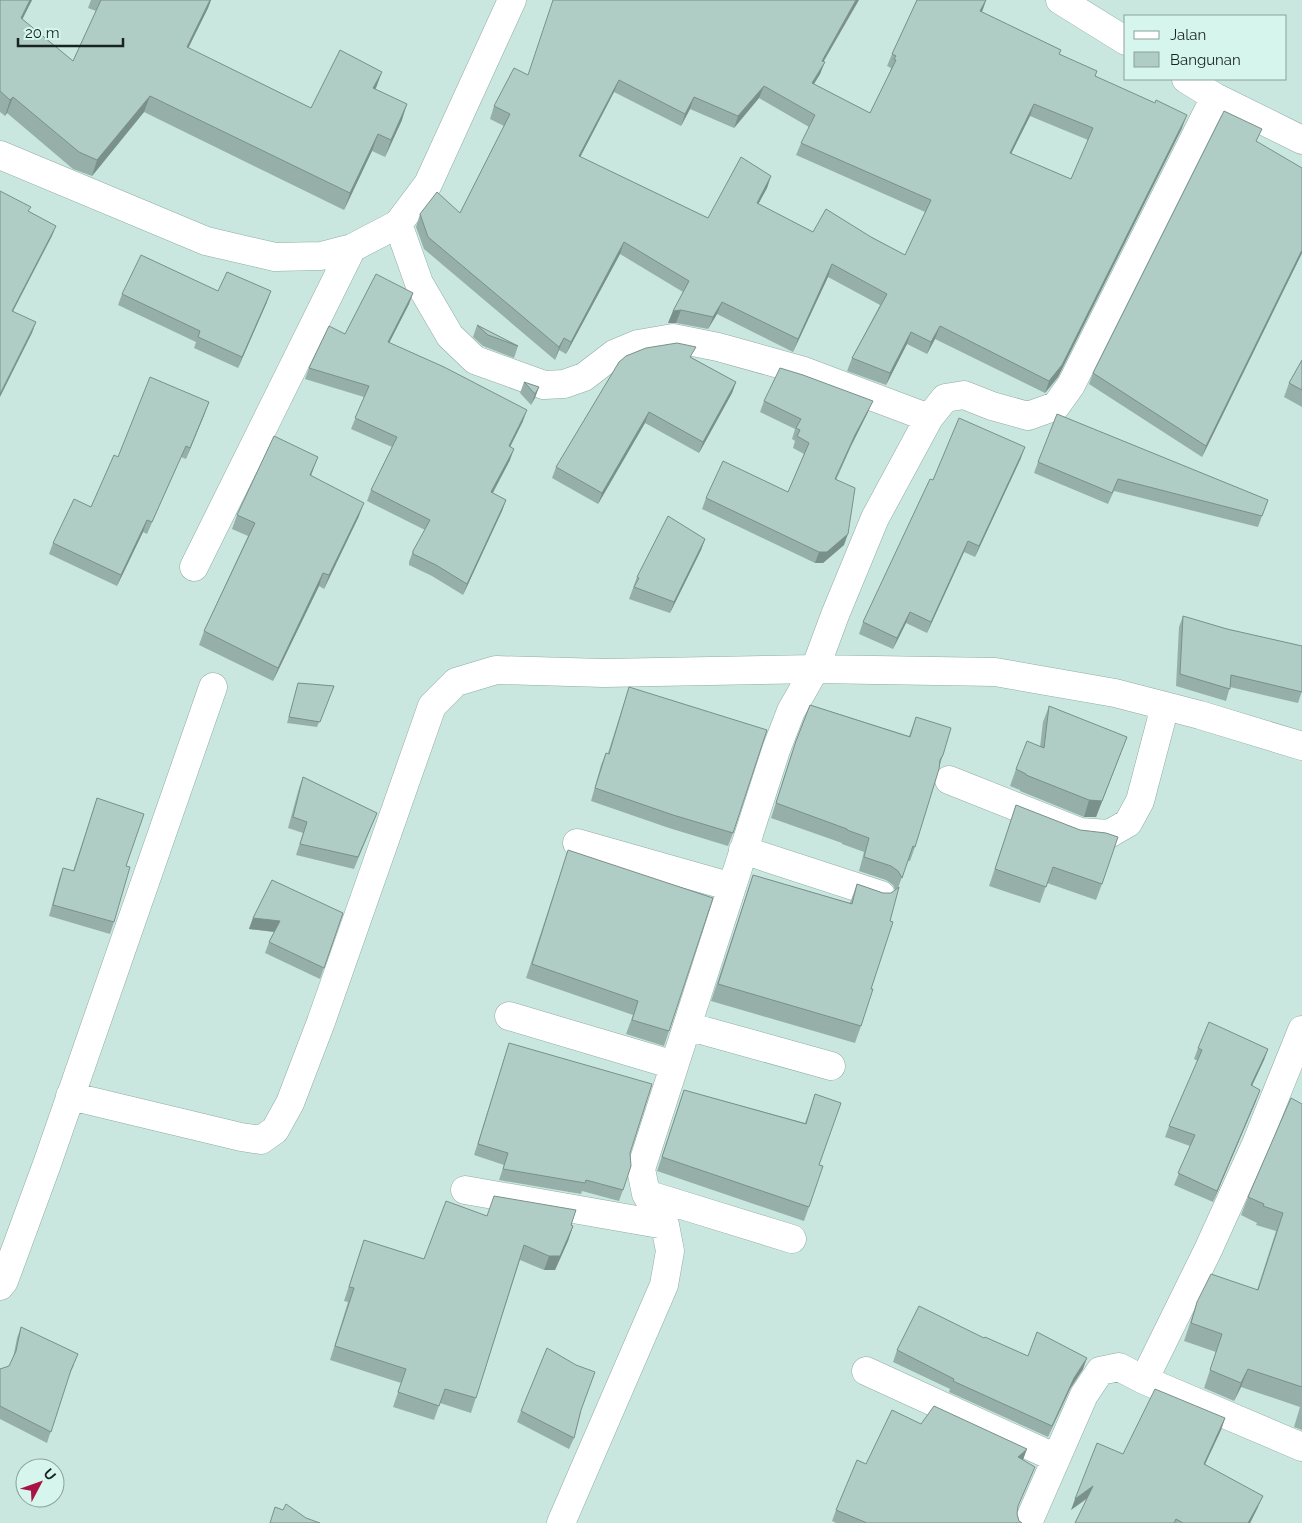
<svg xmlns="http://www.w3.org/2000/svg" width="1302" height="1523" font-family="Raleway,sans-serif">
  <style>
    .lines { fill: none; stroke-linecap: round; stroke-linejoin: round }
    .minor-casing { stroke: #8faca5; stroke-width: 29 }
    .minor { stroke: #fff; stroke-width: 28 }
    .wall { fill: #96b0a9; fill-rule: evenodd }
    .shaded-wall { fill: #7a908a }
    .building { fill: #afcdc5; stroke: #7a908a; fill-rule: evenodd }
  </style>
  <rect width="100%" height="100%" fill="#c9e7df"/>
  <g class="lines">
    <g class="minor-casing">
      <path id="minor" d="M1060,0L1126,41
        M1186,79L1215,97L1302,140
        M0,155L206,241L275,257L321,256L352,248L398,224L428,184L512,0
        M398,224L419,283L450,336L475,360L544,385L564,384L584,377L614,354L638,344L673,338L718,347L804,371L929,418
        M194,567L352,248
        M949,780L1080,832L1109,834L1128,823L1140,801L1165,706
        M577,843L732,887
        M743,850L881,895
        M509,1016L674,1065
        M687,1026L831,1066
        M70,1096L241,1137L261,1140L275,1130L290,1103L321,1022L432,706L456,682L496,670L604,673L815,669L995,672L1115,693L1200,715L1302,746
        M465,1190L665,1225
        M646,1194L792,1239
        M0,1286L4,1281L47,1164L213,687
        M866,1371L1056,1458
        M1144,1380L1208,1250L1256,1144L1302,1030
        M561,1523L664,1285L670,1251L665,1225L646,1194L641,1169L776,750L791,711L815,669L835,615L875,518L929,418L945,398L964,395L992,406L1028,416L1056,406L1071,385L1215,97
        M1028,1523L1084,1395L1100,1371L1119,1367L1144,1380L1302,1447"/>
    </g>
    <use href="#minor" class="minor"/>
  </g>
  <path class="wall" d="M0,0H32L22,19L73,61L96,11L88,8L91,0H211L208,8L188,48L311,108L375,89L402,120L385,157L372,151L344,210L144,112L92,176L73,169L7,113L5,116L0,112Z
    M917,0H986L982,12L1061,50L1059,54L1182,128L1058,377L1045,393L935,339L927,354L907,344L886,385L847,371L852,358L880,305L828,277L793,352L717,314L708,329L676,323H668L673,311L683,292L620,254L566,354L559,350L555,360L424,249L416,227L420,214L460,213L504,126L490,119L494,106L528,75L824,62L820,74L814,84L870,113L890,72L891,68L887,66L892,54ZM614,92L681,126L690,109L734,128L759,98L809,127L801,143L796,155L925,212L905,255L871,237L813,232L758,204L767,188L771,176L708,218L580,157ZM1030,116L1088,140L1071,179L1011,154Z
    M1257,141L1302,253L1202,457L1089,384L1093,373Z
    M218,291L267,302L238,368L194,348L196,342L118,305L122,294Z
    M413,293L409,304L389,343L523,421L510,447V460L493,493L506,500L502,511L463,595L432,576L409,565V562L413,551L425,530L367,501L371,490L392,447L351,429L364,397L305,379L309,368L345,334Z
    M477,325L518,346L514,358L483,346L473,337Z
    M692,358L736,382L732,393L699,453L645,423L598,504L552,478L556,467Z
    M1302,360V407L1284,397L1289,383Z
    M524,382L539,387L531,405L520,393Z
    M764,401L868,412L851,446L836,480L844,545L823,563H815L702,509L706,498L788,492L804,454L793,448L795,441L792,439L795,429L760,412Z
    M205,413L186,459L181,457L147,534L143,532L117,586L49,554L53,543L91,507L118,457Z
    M1021,458L975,557L964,552L927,633L906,623L893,649L859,634L863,622L933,480Z
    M1038,462L1268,500L1258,527L1114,491L1108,504L1034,473Z
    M313,470L311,476L359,516L324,589L319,586L273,681L199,645L204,631L248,536L232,529L237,515Z
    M705,539L701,550L670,613L629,599L637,577Z
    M1183,616L1302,691L1298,703L1230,687L1226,701L1176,686L1179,627Z
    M298,683L334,686L317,727L287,723Z
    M629,687L733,833L728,846L669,828L591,801L601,765L606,753H608Z
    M810,705L909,736L916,717L943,755L915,847L910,861H908L898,888L861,1026L855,1043L711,1001L753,875L850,903L857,884L883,893H891L895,890L893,885L886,880L859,871L864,852L842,844V843L771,818L791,755Z
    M1049,706L1121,753L1096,817H1084L1020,791V790L1010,786L1016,769L1040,747L1043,722Z
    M303,777L377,813L354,869L296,855L303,833L288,828L299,788Z
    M97,798L126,866L114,922L110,934L49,916L59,879L63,868L73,871Z
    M1016,805L1102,884L1096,900L1047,883L1040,903L989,886Z
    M568,850L669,1031L664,1046L626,1034L633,1015L526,978Z
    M343,913L320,979L265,953L269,942L274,932L249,929L253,918Z
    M509,1043L630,1153L623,1190L619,1201L582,1191L581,1194L499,1180L504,1165L474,1155Z
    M1198,1048L1268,1049L1264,1060L1252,1086L1256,1101L1213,1202L1174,1185L1190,1146L1165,1137L1169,1126L1198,1061L1194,1059Z
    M684,1090L805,1123L815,1094L819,1165L809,1207L804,1221L657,1171Z
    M1302,1104V1430L1294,1427L1300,1407L1241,1387L1234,1401L1204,1388L1216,1352L1184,1341L1197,1302L1257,1290L1276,1231L1256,1225L1257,1223L1241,1215L1248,1197Z
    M487,1216L571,1225L573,1226L568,1241L555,1270H544L520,1260L471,1413L440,1403L434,1420L393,1407L401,1383L330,1360L348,1302L344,1301L364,1240L424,1259Z
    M21,1327L74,1365L68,1378L47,1443L0,1419V1369L9,1366L13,1358L17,1338Z
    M984,1338L1028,1356L1083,1369L1070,1389L1048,1437L949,1392L950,1389L893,1362L897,1350Z
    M521,1411L581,1412L574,1438L569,1449L517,1422Z
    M1225,1418L1221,1430L1205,1464L1258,1507L1250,1523H1075L1087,1499L1071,1510L1123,1454Z
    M921,1424L1023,1460L1030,1478L1017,1508V1514L1019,1521L1022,1523H836L832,1521L836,1510L866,1464Z"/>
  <path class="shaded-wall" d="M30,0H32L15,34L21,18Z
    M210,0H211L208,8L181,63L187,47Z
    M856,0H859L817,73L822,61Z
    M986,0L983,9L976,23L980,11Z
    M825,62L820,74L807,95L812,83Z
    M382,72L376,88L367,105L373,88Z
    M619,80L614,92L574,169L579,156Z
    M764,86L759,98L734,128L738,116Z
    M150,96L144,112L92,176L97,160Z
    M13,97L7,113L5,116L10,100Z
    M694,97L690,109L681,126L685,114Z
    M407,104L402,120L385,157L391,140Z
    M1034,104L1030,116L1005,166L1010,153Z
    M1187,115L1182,128L1058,377L1045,393L1049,381Z
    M378,134L372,151L344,210L350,193Z
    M771,176L767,188L752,216L757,203Z
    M56,226L52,236L8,321L12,311Z
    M624,242L620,254L566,354L571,342Z
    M1302,250V253L1202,457L1206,446Z
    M832,264L828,277L793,352L798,339Z
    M271,291L267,302L238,368L242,357Z
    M413,293L409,304L384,353L388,342Z
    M722,302L717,314L708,329L713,317Z
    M681,310L676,323H668L673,311Z
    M36,322L32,333L0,397V394Z
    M940,326L935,339L927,354L931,342Z
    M911,332L907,344L886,385L890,373Z
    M564,338L559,350L555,360L559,347Z
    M736,382L732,393L699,453L703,442Z
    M539,387L535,398L531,405L535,394Z
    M873,401L868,412L851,446L831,491L855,435Z
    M209,402L205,413L186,459L190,448Z
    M527,410L523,421L505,457L509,446Z
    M649,412L645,423L598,504L602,493Z
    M1025,447L1021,458L975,557L979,546Z
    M514,449L510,460L487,503L491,492Z
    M318,457L313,470L305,489L310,475Z
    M506,500L502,511L463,595L467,584Z
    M364,503L359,516L324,589L329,575Z
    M147,520L143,532L117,586L121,575Z
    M848,534L844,545L823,563H815L819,552Z
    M705,539L701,550L670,613L674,602Z
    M968,541L964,552L927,633L931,622Z
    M323,573L319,586L273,681L278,668Z
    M910,612L906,623L893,649L897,638Z
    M1127,737L1096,817H1084L1089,800Z
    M253,918L280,921L276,932L249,929Z
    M1268,1049L1264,1060L1247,1096L1251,1085Z
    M1260,1090L1256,1101L1213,1202L1217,1191Z
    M573,1226L568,1241L555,1270H544L549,1256Z
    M1087,1358L1083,1369L1070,1389L1048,1437L1074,1378Z
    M1248,1369L1241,1387L1234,1401L1241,1383Z
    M1225,1418L1221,1430L1200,1475L1204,1464Z
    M1027,1449L1023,1460L1018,1457Z
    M1093,1486L1088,1497L1071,1510L1075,1499Z
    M1263,1496L1258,1507L1250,1523H1248Z"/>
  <path class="building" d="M0,0H30L21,18L73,61L101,0H210L187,47L311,108L340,50L382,72L373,88L407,104L391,140L378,134L350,193L150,96L97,160L79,152L13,97L10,100L0,91Z
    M553,0H856L822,61L825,62L812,83L870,113L896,60L894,59L896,56L892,54L917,0H986L980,11L1061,50L1059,54L1097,71L1095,76L1155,103L1156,100L1187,115L1062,365L1049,381L940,326L931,342L911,332L890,373L852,358L887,294L832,264L798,339L722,302L713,317L681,310L673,311L689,281L624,242L571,342L564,338L559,347L428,237L420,214L437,192L460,213L510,114L494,106L514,68L528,75ZM619,80L685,114L694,97L738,116L764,86L815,115L801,143L931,200L905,255L871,237L826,209L813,232L757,203L771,176L741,157L708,218L579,156ZM1034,104L1093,128L1071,179L1010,153Z
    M1224,111L1262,129L1256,141L1302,168V250L1206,446L1093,373Z
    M0,191L31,207L28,211L56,226L12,311L36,322L0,394Z
    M141,255L218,291L227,272L271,291L242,357L198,337L200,331L122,294Z
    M376,274L413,293L388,342L444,367L527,410L509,446L514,449L491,492L506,500L467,584L436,565L413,554V551L430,520L371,490L397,437L355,418L369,386L309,368L329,326L345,334Z
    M477,325L518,346L488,335Z
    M677,343L696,347L690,357L736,382L703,442L649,412L602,493L556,467L619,362L626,356L646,348Z
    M1302,360V390L1289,383Z
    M780,368L803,375L873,401L855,435L835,479L855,488L848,534L827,552H819L706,498L723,461L788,492L809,443L797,436L800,430L796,428L801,419L764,401Z
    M150,377L209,402L190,448L186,446L152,522L147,520L121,575L53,543L74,499L91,507L114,455L118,457Z
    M524,382L539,387L535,394Z
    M1057,414L1268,500L1262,516L1118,479L1112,493L1038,462Z
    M959,418L1025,447L979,546L968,541L931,622L910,612L897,638L863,622L930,479L933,480Z
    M274,436L318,457L310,475L364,503L329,575L323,573L278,668L204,631L255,523L237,515Z
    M668,516L705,539L674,602L634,587L639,578L637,577Z
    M1183,616L1227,629L1302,646V692L1231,675L1230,689L1180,674Z
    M298,683L334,686L320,722L289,717Z
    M629,687L767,730L733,833L673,815L595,788L606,753L609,754Z
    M810,705L910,737L916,717L951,728L943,755L940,760L939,769L915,847L913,846L902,878L898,871L891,866L864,857L869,838L847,830V829L776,803L796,741Z
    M1049,706L1127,737L1102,801L1089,800L1026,775V774L1016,769L1027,741L1044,748Z
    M303,777L377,813L358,857L300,844L307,822L293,817Z
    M97,798L144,814L126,866L130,867L114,922L53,905L63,868L74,871Z
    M1016,805L1080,830L1106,833L1118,837L1102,884L1053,867L1046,887L995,869Z
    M568,850L713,898L669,1031L632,1020L638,1001L532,964Z
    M753,875L852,904L857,884L883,893H891L899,887L890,921L893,922L871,989H873L861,1026L718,984Z
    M272,880L343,913L324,968L269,942L280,921L253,918Z
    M1209,1022L1268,1049L1251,1085L1260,1090L1217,1191L1178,1173L1195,1135L1169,1126L1202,1050L1198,1048Z
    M509,1043L652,1084L630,1153L631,1166L623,1190L586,1180L585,1183L503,1169L508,1153L478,1144Z
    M684,1090L806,1124L815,1094L841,1103L819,1165L823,1166L809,1207L662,1157Z
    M1291,1098L1302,1104V1387L1248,1369L1241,1383L1210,1370L1222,1334L1191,1323L1197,1302L1211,1274L1258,1290L1283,1213L1263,1206L1264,1204L1248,1197Z
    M494,1196L576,1210L571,1225L573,1226L560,1256H549L524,1245L476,1398L445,1389L439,1406L398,1392L406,1369L335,1346L354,1288L349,1287L364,1240L424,1259L446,1201L487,1216Z
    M919,1306L984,1338L985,1337L1028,1356L1037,1332L1087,1358L1074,1378L1052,1426L953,1381L954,1379L897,1350Z
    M21,1327L78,1354L71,1370L51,1432L0,1406V1369L9,1366L16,1351Z
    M547,1348L576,1365L595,1372L581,1410L574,1438L521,1411Z
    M1155,1389L1225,1418L1204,1464L1263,1496L1248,1523H1183L1176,1519L1174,1523H1075L1093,1486L1075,1499L1097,1443L1123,1454Z
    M934,1406L1027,1449L1018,1457L1035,1467L1018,1506L1017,1514L1019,1521L1022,1523H867L836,1510L857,1460L866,1464L892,1410L921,1424Z
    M286,1504L306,1518L320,1523H270L275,1507L283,1510Z"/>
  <rect x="1124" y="15" width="162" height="65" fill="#d6f5ed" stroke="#8aa19b"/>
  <rect x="1134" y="31" width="25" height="8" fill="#ffffff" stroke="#8aa19b"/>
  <text x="1170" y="40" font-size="15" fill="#192421">Jalan</text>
  <rect x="1134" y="52" width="25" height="15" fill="#afcdc5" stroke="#8aa19b"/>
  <text x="1170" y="65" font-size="15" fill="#192421">Bangunan</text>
  <g transform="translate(40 1483) rotate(49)"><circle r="24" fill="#d6f5ed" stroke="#8aa19b"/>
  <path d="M0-4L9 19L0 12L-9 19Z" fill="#a91343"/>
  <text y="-8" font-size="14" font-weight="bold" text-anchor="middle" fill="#192421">U</text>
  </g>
  <path d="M18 38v8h105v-8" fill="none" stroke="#192421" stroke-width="2.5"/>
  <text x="25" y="38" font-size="15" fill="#192421" stroke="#d6f5ed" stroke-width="4" paint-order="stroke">20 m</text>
</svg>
